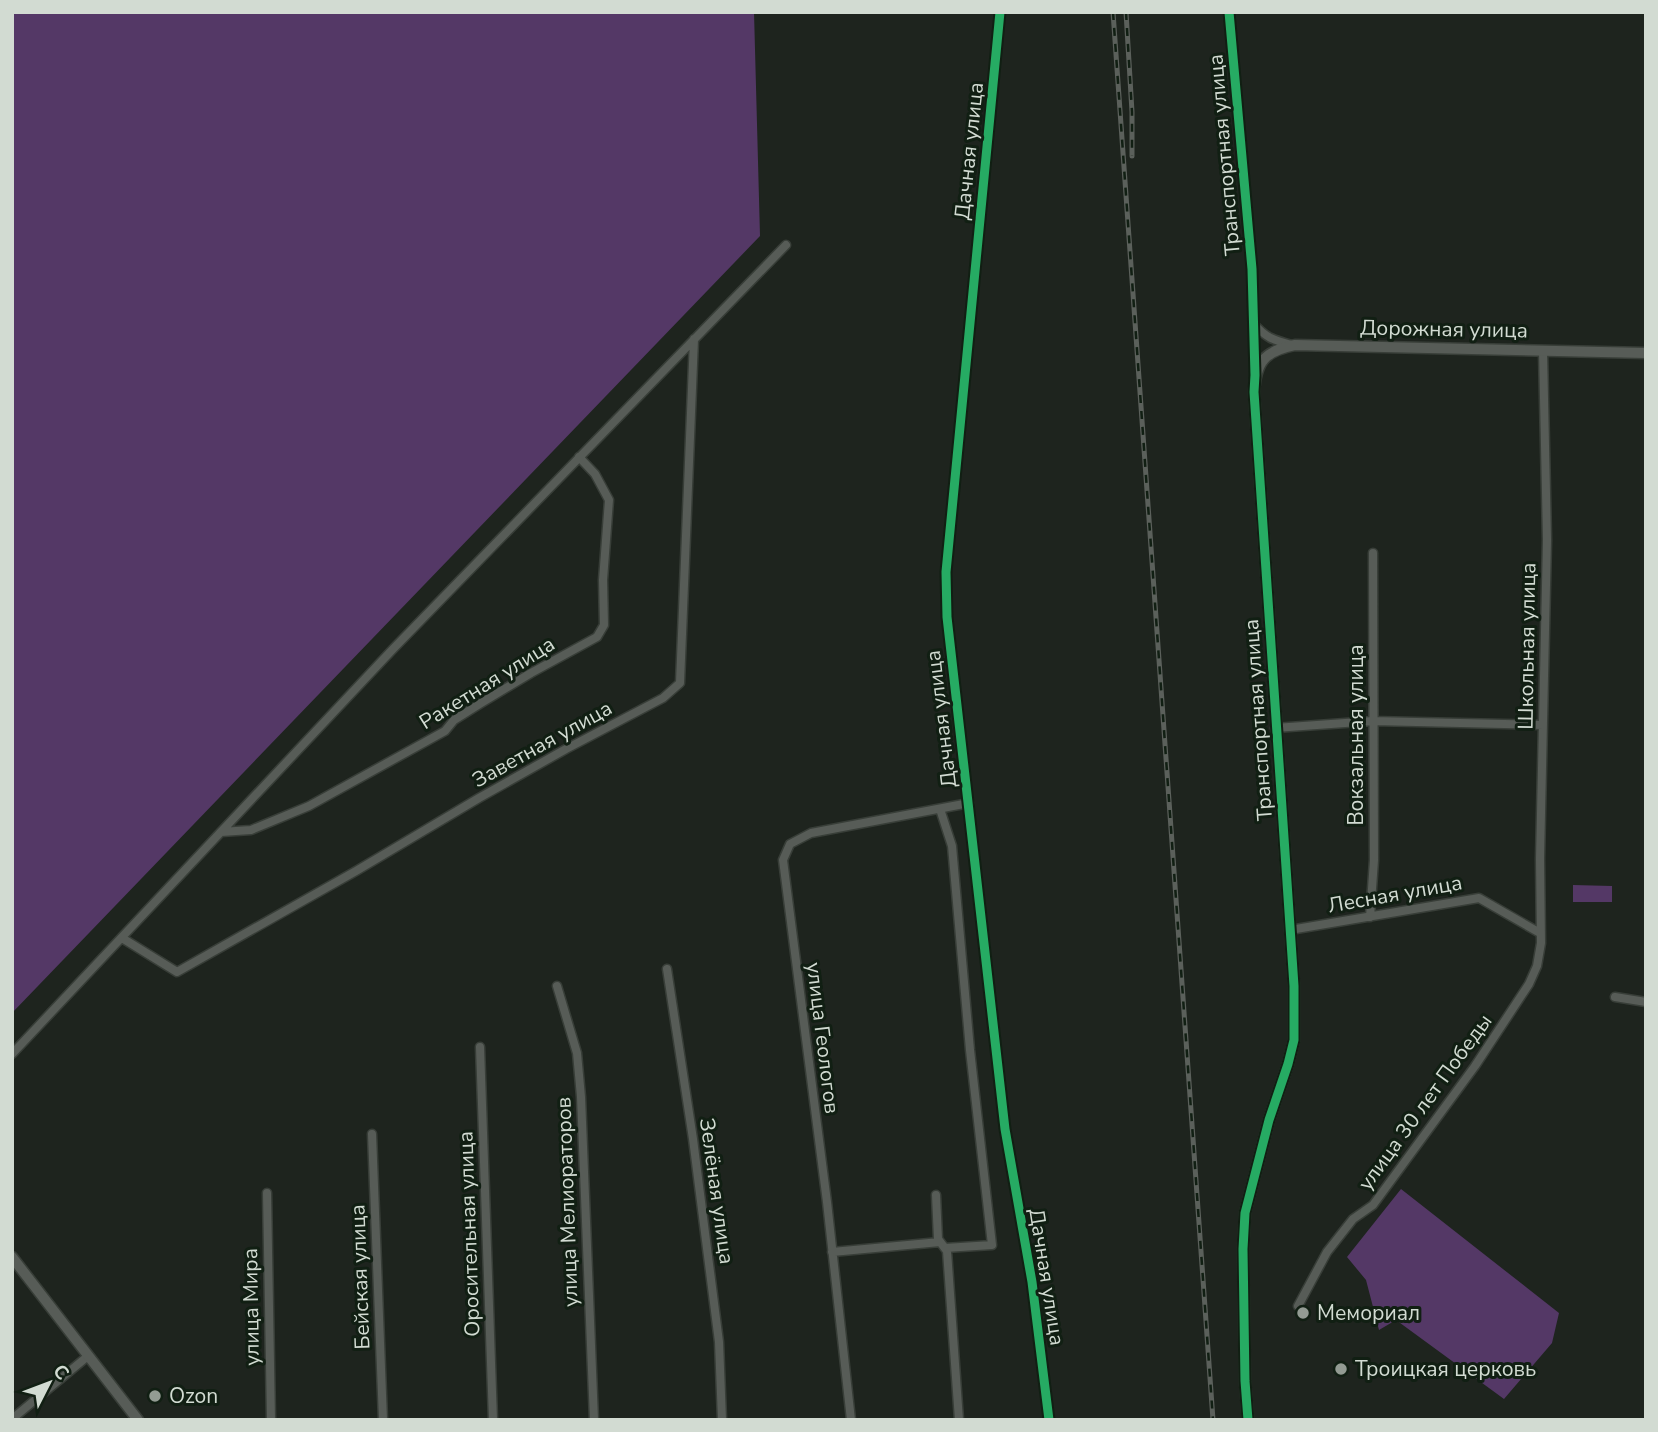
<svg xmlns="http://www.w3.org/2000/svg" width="1658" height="1432" font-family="'Nunito Sans',sans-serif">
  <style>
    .green { fill: #543866 }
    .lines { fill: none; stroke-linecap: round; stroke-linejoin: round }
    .minor-casing { stroke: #383e38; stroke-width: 11 }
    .tertiary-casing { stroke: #383e38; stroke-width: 13 }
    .minor { stroke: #575c57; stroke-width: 8 }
    .tertiary { stroke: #575c57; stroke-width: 10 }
    .rail-casing { stroke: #5b605b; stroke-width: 5 }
    .rail { stroke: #111f13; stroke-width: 2.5; stroke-dasharray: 8; stroke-linecap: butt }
    .cycleway-casing { stroke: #111f13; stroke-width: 13 }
    .cycleway { stroke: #26ab63; stroke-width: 9 }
    .poi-dot { fill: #939b93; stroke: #111f13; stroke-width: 2.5 }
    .labels { text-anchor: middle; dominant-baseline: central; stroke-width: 6; stroke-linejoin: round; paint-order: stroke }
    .street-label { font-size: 21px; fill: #d2dbd2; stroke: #111f13 }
    .poi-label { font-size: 21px; fill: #d2dbd2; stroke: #111f13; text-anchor: start }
  </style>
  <rect width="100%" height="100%" fill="#1e241e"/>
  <path class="green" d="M12,12H754L760,236L12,1013Z
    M1573,885L1612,886V902H1573Z
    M1401,1189L1559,1313L1552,1343L1504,1399L1396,1320L1379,1330L1366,1280L1347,1257Z"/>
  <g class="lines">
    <g class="minor-casing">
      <path id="minor" d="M1000,12L946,572L947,617L1005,1129L1032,1282L1049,1420
        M1229,12L1252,269L1255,375
        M1253,323C1266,338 1273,340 1292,345
        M1275,728L1373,721L1543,725
        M940,809L952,846L970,1050L992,1245L945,1248
        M221,832L251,830L309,806L445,731L454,720L481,703L531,673L597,637L604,625L603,580L609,500L595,474L579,457
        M1370,917L1374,860L1373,553
        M1290,930L1479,898L1540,933
        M122,938L177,972L356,871L479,798L566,749L663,698L680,683L694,339
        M667,969L693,1139L719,1342L722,1420
        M557,986L577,1053L581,1097L594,1420
        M1615,997L1646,1002
        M480,1047L493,1420
        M12,1054L393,649L786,245
        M372,1134L383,1420
        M267,1193L271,1420
        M936,1195L938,1239L947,1251L959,1420
        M832,1252L940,1242
        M1298,1306L1327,1252L1353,1219L1373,1205L1475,1066L1529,984L1537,966L1541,943L1540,859L1547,540L1543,351
        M12,1419L88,1356
        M851,1420L827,1202L783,860L790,844L811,833L969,803"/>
    </g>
    <g class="tertiary-casing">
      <path id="tertiary" d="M12,1257L138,1420
        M1248,1420L1245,1381L1243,1249L1245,1213L1269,1120L1288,1064L1294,1040V986L1254,392C1256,361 1265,351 1295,345L1646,353"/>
    </g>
    <use href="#minor" class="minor"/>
    <use href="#tertiary" class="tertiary"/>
    <g class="rail-casing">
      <path id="rail" d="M1113,12L1213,1420
        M1126,12L1132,112V156"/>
    </g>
    <use href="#rail" class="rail"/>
    <g class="cycleway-casing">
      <path id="cycleway" d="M1000,12L946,572L947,617L1005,1129L1032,1282L1049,1420
        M1229,12L1252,269L1255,375L1254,392L1294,986V1040L1288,1064L1269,1120L1245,1213L1243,1249L1245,1381L1248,1420"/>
    </g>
    <use href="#cycleway" class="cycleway"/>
  </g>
  <g class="poi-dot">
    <circle cx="1303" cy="1313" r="7"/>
    <circle cx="1341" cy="1369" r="7"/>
    <circle cx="155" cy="1396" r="7"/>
  </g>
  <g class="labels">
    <g class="street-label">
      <text transform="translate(969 151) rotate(-84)">Дачная улица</text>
      <text transform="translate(1224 155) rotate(-95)">Транспортная улица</text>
      <text transform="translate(1444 329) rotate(1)">Дорожная улица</text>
      <text transform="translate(1527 646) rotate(-89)">Школьная улица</text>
      <text transform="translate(487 683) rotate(-32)">Ракетная улица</text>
      <text transform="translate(941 719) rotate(-97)">Дачная улица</text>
      <text transform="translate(1258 720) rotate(-94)">Транспортная улица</text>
      <text transform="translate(1356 735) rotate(-90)">Вокзальная улица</text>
      <text transform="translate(542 744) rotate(-29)">Заветная улица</text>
      <text transform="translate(1395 894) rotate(-10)">Лесная улица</text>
      <text transform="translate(823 1038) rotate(83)">улица Геологов</text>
      <text transform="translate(1425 1102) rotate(-54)">улица 30 лет Победы</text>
      <text transform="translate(717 1191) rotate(82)">Зелёная улица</text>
      <text transform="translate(567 1202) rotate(-92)">улица Мелиораторов</text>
      <text transform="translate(469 1234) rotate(-92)">Оросительная улица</text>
      <text transform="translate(360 1277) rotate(-92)">Бейская улица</text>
      <text transform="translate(1047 1277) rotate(81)">Дачная улица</text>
      <text transform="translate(251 1307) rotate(-91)">улица Мира</text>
    </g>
    <g class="poi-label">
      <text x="1317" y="1313">Мемориал</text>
      <text x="1355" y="1369">Троицкая церковь</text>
      <text x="169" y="1396">Ozon</text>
    </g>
  </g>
  <rect width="1658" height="1432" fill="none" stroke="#d2dbd2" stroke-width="28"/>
  <g transform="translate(49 1383) rotate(48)" stroke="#111f13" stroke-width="5" paint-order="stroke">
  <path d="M0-5L12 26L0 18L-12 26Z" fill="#d2dbd2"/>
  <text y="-10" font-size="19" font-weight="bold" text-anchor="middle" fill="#d2dbd2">С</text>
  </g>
</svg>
